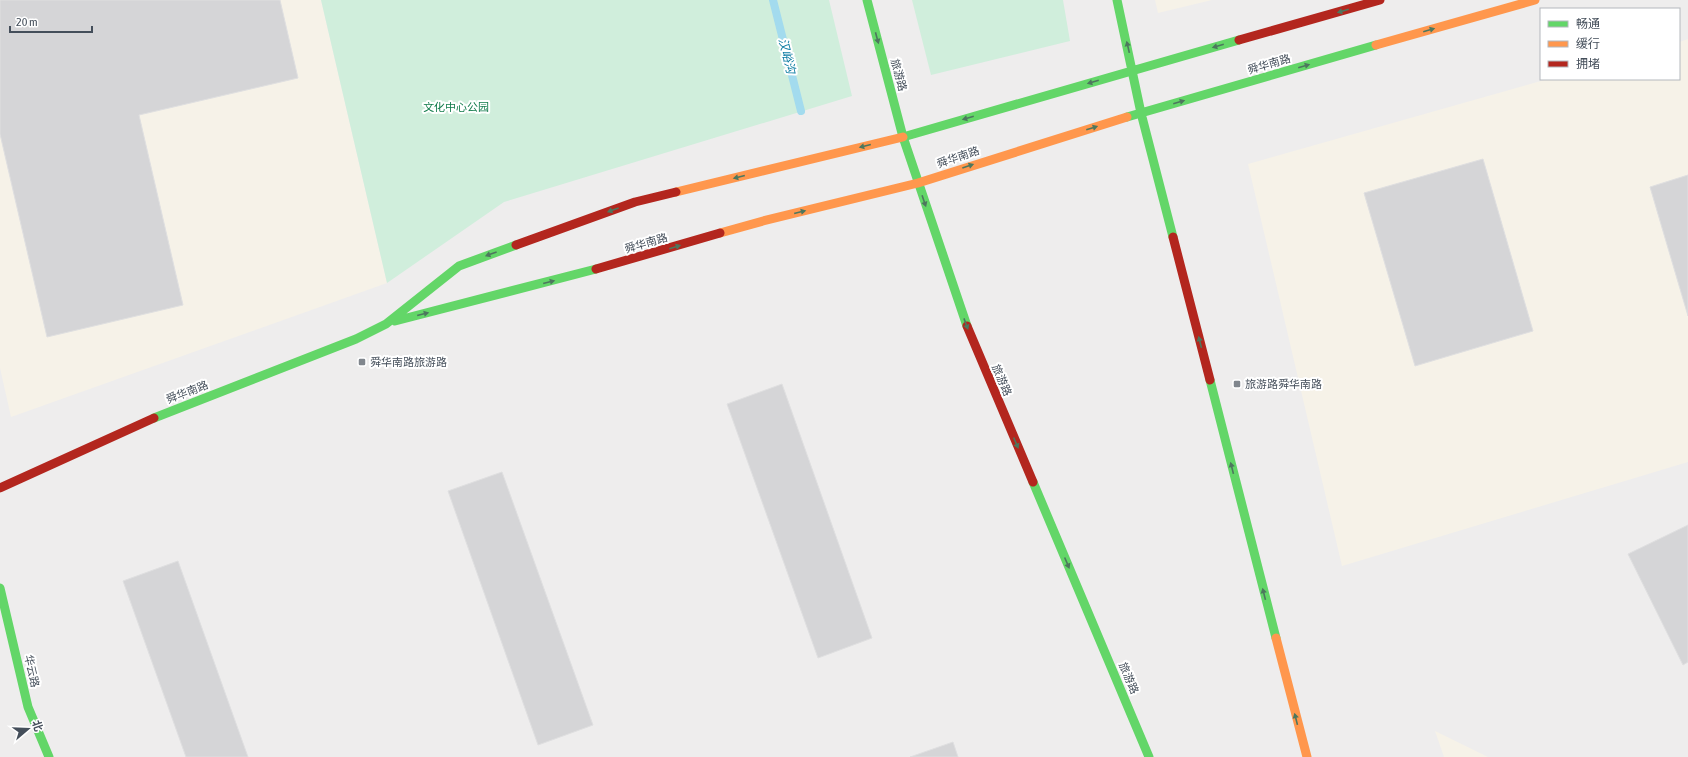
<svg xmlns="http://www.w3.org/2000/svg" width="1688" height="757" font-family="'Asap Condensed','Noto Sans SC',sans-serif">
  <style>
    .commercial { fill: #f6f2e8 }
    .green { fill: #d0eedc }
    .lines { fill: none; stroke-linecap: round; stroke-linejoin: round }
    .stream { stroke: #a3dbee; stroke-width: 8 }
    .building { fill: #d5d5d7; stroke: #dfdfe0 }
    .fast { stroke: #63d668; stroke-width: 9 }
    .slow { stroke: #ff974d; stroke-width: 9 }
    .jam { stroke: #b3261e; stroke-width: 9 }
    .oneway { fill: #4d775e }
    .poi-dot { fill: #80868d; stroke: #fff; stroke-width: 1.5 }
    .labels { text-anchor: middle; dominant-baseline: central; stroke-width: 4; stroke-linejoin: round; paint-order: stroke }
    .street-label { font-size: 11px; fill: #444e5a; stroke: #fff }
    .park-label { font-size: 11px; fill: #137c4c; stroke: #fff }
    .poi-label { font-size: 11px; fill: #444e5a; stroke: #fff; text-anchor: start }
    .water-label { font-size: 12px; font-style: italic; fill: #087aa1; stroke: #fff }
  </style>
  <rect width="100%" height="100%" fill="#eeeded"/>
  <path class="commercial" d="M0,0H321L387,283L11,417L0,368Z
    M1155,0H1212L1158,13Z
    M1688,39V462L1342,566L1248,164L1548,79H1679V42Z
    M1435,731L1488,757H1444Z"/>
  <path class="green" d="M321,0H829L852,96L504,202L387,283Z
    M912,0H1063L1070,41L931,75Z"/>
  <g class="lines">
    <path class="stream" d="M773,0L801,111"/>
  </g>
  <path class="building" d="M0,0H280L298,78L139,115L183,305L47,337L0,134Z
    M1483,159L1533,331L1415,366L1364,193Z
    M1688,175V316L1650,187Z
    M782,384L872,638L818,658L727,404Z
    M502,472L593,725L538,745L448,491Z
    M1688,525V662L1683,665L1628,554Z
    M178,561L248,757H186L123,581Z
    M953,742L958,757H910Z"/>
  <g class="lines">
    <path class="fast" d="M867,0L903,137L967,326
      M1117,0L1141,113L1173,237
      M1127,117L1376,45
      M903,137L1239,40
      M395,321L596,269
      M1210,380L1276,638
      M154,418L356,339L386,324L459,266L516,245
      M1033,482L1149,757
      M0,588L28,707L49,757"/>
    <path class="slow" d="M1376,45L1535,0
      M918,183L1127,117
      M676,192L903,137
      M720,233L763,221L918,183
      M1276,638L1307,757"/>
    <path class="jam" d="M1239,40L1380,0
      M1173,237L1210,380
      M516,245L635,202L676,192
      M596,269L720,233
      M967,326L1033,482
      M0,488L154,418"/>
  </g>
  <defs><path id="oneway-solid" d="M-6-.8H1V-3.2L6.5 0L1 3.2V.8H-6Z"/></defs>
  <g class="oneway">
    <use href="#oneway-solid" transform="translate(1343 11) rotate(164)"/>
    <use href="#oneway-solid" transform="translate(1429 30) rotate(-16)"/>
    <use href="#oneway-solid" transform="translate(877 38) rotate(75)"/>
    <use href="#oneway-solid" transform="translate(1218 46) rotate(164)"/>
    <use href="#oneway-solid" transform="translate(1128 47) rotate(-103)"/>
    <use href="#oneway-solid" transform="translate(1304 66) rotate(-16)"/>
    <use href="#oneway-solid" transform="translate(1093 82) rotate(164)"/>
    <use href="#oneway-solid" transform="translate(1179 102) rotate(-16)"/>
    <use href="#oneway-solid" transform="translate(968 118) rotate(164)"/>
    <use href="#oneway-solid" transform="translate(1092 128) rotate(-17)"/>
    <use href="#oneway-solid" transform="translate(865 146) rotate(166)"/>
    <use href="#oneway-solid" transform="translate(968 166) rotate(-19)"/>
    <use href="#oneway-solid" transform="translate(739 177) rotate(166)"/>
    <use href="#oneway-solid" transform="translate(924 201) rotate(71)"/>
    <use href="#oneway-solid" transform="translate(613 210) rotate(160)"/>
    <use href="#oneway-solid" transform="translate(800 212) rotate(-14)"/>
    <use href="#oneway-solid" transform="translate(675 247) rotate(-17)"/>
    <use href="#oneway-solid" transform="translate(491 254) rotate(160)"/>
    <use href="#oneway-solid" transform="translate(549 282) rotate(-14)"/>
    <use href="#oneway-solid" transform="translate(423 314) rotate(-14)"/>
    <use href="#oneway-solid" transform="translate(966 324) rotate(70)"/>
    <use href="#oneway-solid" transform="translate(1200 342) rotate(-104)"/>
    <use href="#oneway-solid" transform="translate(1016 443) rotate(67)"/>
    <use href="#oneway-solid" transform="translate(1232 468) rotate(-104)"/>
    <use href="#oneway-solid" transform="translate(1067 563) rotate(67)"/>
    <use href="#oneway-solid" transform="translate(1264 594) rotate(-104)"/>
    <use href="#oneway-solid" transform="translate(1296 719) rotate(-104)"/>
  </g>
  <g class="poi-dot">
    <rect x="358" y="358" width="8" height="8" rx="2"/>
    <rect x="1233" y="380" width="8" height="8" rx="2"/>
  </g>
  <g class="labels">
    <g class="street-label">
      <text transform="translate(1269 64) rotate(-16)">舜华南路</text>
      <text transform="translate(899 75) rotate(75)">旅游路</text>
      <text transform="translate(958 157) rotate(-19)">舜华南路</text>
      <text transform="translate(646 243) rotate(-16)">舜华南路</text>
      <text transform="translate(1002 380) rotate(67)">旅游路</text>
      <text transform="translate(187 392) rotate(-21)">舜华南路</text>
      <text transform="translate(32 671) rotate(77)">华云路</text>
      <text transform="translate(1129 678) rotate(67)">旅游路</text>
    </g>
    <g class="park-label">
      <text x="456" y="107">文化中心公园</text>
    </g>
    <g class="poi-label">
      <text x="370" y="362">舜华南路旅游路</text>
      <text x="1245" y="384">旅游路舜华南路</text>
    </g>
    <g class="water-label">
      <text transform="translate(787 56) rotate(76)">汉峪沟</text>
    </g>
  </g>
  <rect x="1540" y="8" width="140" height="72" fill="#ffffff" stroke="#b4b8bd"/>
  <rect x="1548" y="21" width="20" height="6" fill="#63d668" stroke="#b4b8bd"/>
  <text x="1576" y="28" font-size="12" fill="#444e5a">畅通</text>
  <rect x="1548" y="41" width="20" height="6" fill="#ff974d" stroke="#b4b8bd"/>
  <text x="1576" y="48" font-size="12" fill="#444e5a">缓行</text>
  <rect x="1548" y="61" width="20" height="6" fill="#b3261e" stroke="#b4b8bd"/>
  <text x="1576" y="68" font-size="12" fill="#444e5a">拥堵</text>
  <g transform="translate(28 729) rotate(71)" stroke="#ffffff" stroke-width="3" paint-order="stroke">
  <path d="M0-3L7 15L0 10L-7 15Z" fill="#444e5a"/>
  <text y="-6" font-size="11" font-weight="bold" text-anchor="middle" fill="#444e5a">北</text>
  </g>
  <path d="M10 26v6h82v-6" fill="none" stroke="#444e5a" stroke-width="2"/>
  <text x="16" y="26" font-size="12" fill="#444e5a" stroke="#ffffff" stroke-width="3" paint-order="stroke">20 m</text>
</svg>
